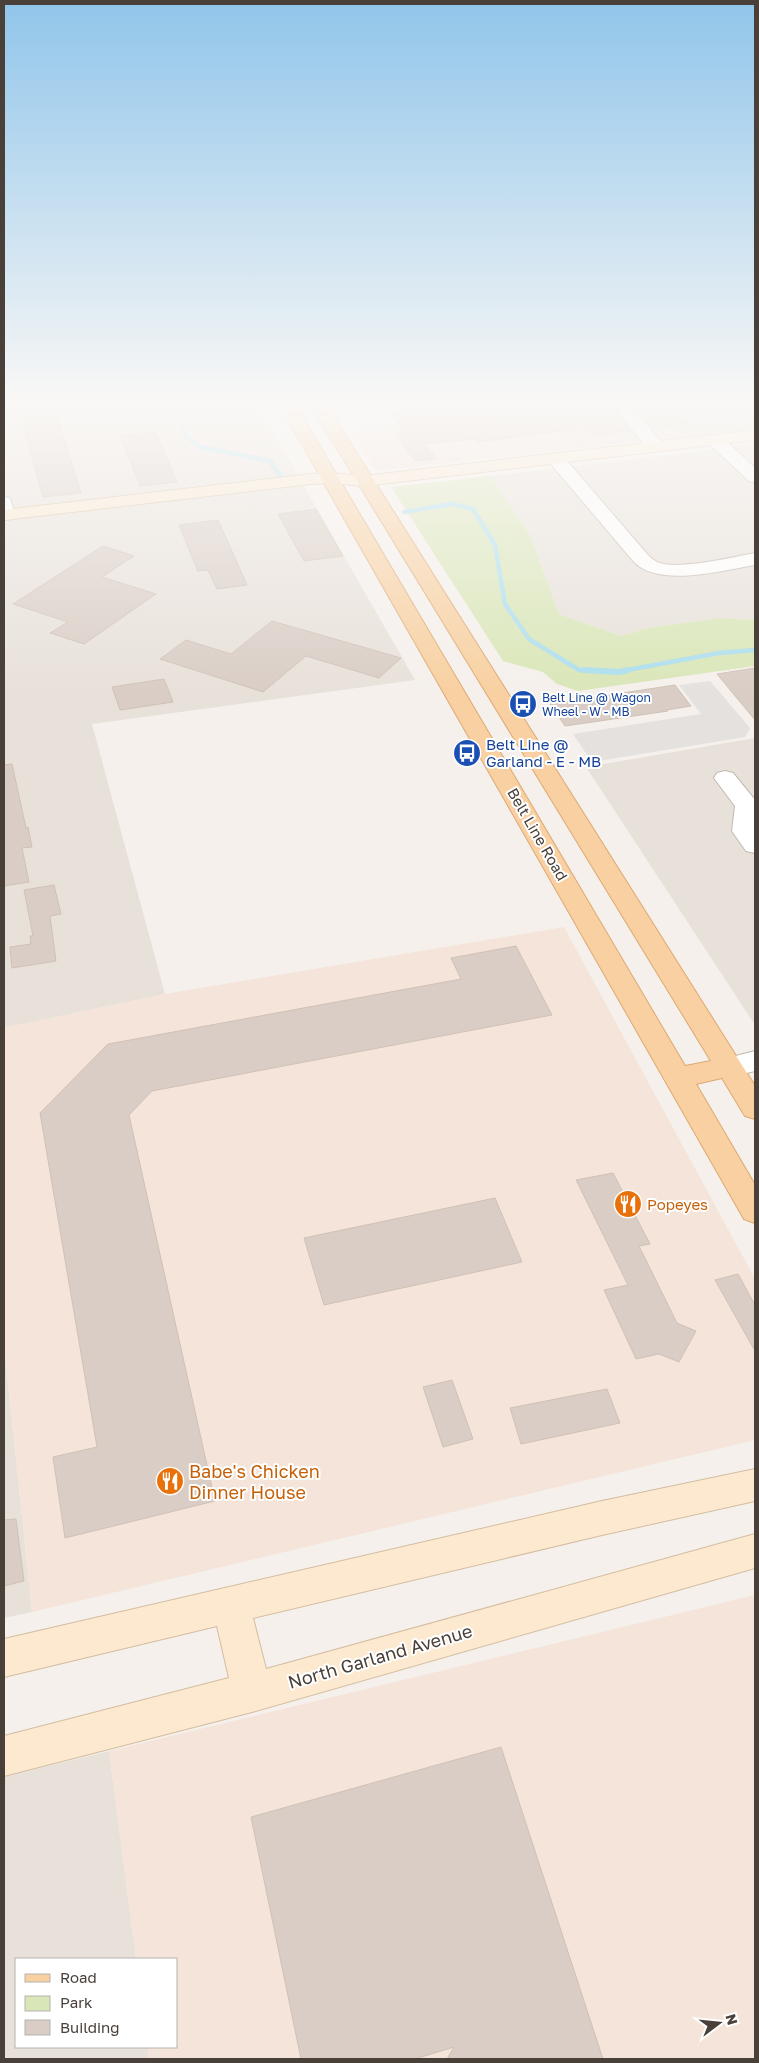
<svg xmlns="http://www.w3.org/2000/svg" width="759" height="2063" font-family="'Golos Text',sans-serif">
  <style>
    .residential { fill: #e8e1da }
    .commercial { fill: #f5e4d9 }
    .green { fill: #d9e6b7 }
    .parking { fill: #e4e1df }
    .lines { fill: none; stroke-linecap: round; stroke-linejoin: round }
    .stream-far1 { stroke: #addeed; stroke-width: 4.5 }
    .stream { stroke: #addeed; stroke-width: 6 }
    .building { fill: #d9cdc5; stroke: #d0c1b5 }
    .street-casing { stroke: #c3b9b1; stroke-width: 2 }
    .secondary-casing { stroke: #d4bda0; stroke-width: 2 }
    .primary-casing { stroke: #dda971; stroke-width: 2 }
    .street { fill: #fff; fill-rule: evenodd }
    .secondary { fill: #fce9cf; fill-rule: evenodd }
    .primary { fill: #f8d0a1; fill-rule: evenodd }
    .labels { text-anchor: middle; dominant-baseline: central; stroke-width: 4; stroke-linejoin: round; paint-order: stroke }
    .far-transit-label { font-size: 12px; fill: #164399; stroke: #fff; text-anchor: start }
    .transit-label { font-size: 15px; fill: #164399; stroke: #fff; text-anchor: start }
    .street-label { font-size: 15px; fill: #494039; stroke: #fff }
    .food-label { font-size: 15px; fill: #c56008; stroke: #fff; text-anchor: start }
    .near-food-label { font-size: 18px; fill: #c56008; stroke: #fff; text-anchor: start }
    .near-street-label { font-size: 18px; fill: #494039; stroke: #fff }
  </style>
  <rect width="100%" height="100%" fill="#f5f0ec"/>
  <path class="residential" d="M4,406H258L415,680L92,724L165,994L4,1028Z
    M536,406H755V429L573,449Z
    M755,445V620L718,618L648,628L621,636L559,614L530,535L490,476Z
    M755,738V1025L586,767Z
    M4,1345L32,1612L4,1618Z
    M109,1751L136,1959H16V2047H148L149,2059H4V1777Z"/>
  <path class="commercial" d="M536,406L573,449L376,471L351,432L458,420Z
    M564,927L755,1279V1440L32,1612L4,1345V1028L165,994Z
    M755,1595V2059H149L148,2047H176V1959H136L109,1751Z"/>
  <path class="green" d="M490,476L530,535L559,614L621,636L648,628L718,618L755,620V666L578,691L557,684L543,672L503,661L391,487Z"/>
  <path class="parking" d="M710,681L750,728L745,737L592,762L573,734L701,714L679,685Z"/>
  <g class="lines">
    <path class="stream-far1" d="M168,406L188,438L200,447L270,461L281,477
      M404,512L453,504L473,509L495,545L505,604L529,639L579,670L609,671
      M622,671L719,653L755,650"/>
    <path class="stream" d="M584,670L619,672L628,670"/>
  </g>
  <path class="building" d="M18,406H54L81,493L43,497Z
    M438,406H623L619,408L617,413L631,431L592,435L585,428L477,442L475,439L425,444L436,459L415,461L395,434L405,433L389,412Z
    M631,406H668L688,424L652,429Z
    M156,432L177,482L140,486L120,436Z
    M316,509L343,556L304,561L278,514Z
    M218,520L247,585L217,589L208,570L198,571L179,525Z
    M103,546L134,556L102,577L156,594L84,644L50,633L68,622L13,604Z
    M272,621L401,658L379,678L306,656L263,692L160,659L186,640L231,654Z
    M755,668V720L717,674Z
    M164,679L173,702L120,710L112,687Z
    M675,685L691,706L667,710L668,711L565,726L550,704Z
    M12,764L26,828L28,827L32,847L22,848L29,882L4,886V765Z
    M54,885L61,914L50,916L56,961L12,968L10,947L31,944L30,936H33L24,890Z
    M516,946L552,1015L152,1091L129,1115L215,1501L65,1538L53,1457L97,1447L40,1113L108,1044L461,979L451,958Z
    M613,1173L650,1244L639,1246L677,1323L696,1331L679,1362L659,1354L636,1359L604,1290L628,1285L576,1180Z
    M495,1198L522,1262L324,1305L304,1238Z
    M738,1274L755,1305V1351L715,1280Z
    M452,1380L473,1439L443,1447L423,1387Z
    M607,1389L620,1423L521,1444L510,1408Z
    M16,1519L24,1581L4,1586V1520Z
    M501,1747L603,2059H447L454,2047L415,2059H301L251,1817Z"/>
  <g class="lines">
    <g class="street-casing">
      <path id="street" d="M627,407L633,409L662,443L664,447L662,451H650L621,415L619,412L621,409Z
        M715,435L721,436L755,468V482L749,481L709,444L707,440L709,436Z
        M556,454L562,455L647,554C650,557 653,560 657,562C676,571 733,557 755,553V565C724,570 659,588 634,562L550,463L548,459L550,455Z
        M4,497L10,498L15,515L12,519L4,520Z
        M725,771L733,773L755,800V853L746,851L732,831L735,806L714,778L717,773Z
        M755,1051V1071L730,1077L720,1074L716,1067L720,1060Z"/>
    </g>
    <g class="secondary-casing">
      <path id="secondary" d="M755,430V440L364,486L329,483L311,484L4,520V510L311,474L329,473L364,476Z
        M755,1469V1501L602,1535L253,1618L266,1669L755,1534V1568L252,1712L4,1776V1736L229,1678L217,1626L4,1677V1639L602,1501Z"/>
    </g>
    <g class="primary-casing">
      <path id="primary" d="M280,406H296L685,1066L711,1061L311,406H327L755,1086V1119L745,1116L722,1078L696,1084L755,1185V1223L744,1219Z"/>
    </g>
    <use href="#street" class="street"/>
    <use href="#secondary" class="secondary"/>
    <use href="#primary" class="primary"/>
  </g>
  <linearGradient id="sky" x2="0" y2="1"><stop stop-color="#90c5ea"/><stop offset="0.58" stop-color="#faf8f6"/><stop offset="1" stop-color="#faf8f6" stop-opacity="0"/></linearGradient>
  <rect width="759" height="695" fill="url(#sky)"/>
  <defs>
    <g id="bus-disc" transform="scale(1.4375)"><circle r="9.5" fill="#1a4fb4" stroke="#fff"/><path d="M-5-6H5V4H4V6H2V4H-2V6H-4V4H-5ZM-3.5-4V0h7V-4ZM-3.5 1.2v1.5H-2V1.2ZM2 1.2v1.5H3.5V1.2Z" fill="#fff"/></g>
    <g id="restaurant-disc" transform="scale(1.4375)"><circle r="9.5" fill="#e8710a" stroke="#fff"/><path d="M-5-6h1v4h1v-4h1v4h1v-4h1v5L-1.5 .5V6h-2V.5L-5-1ZM5-6V6H3V1.5H1.5Q1.5-4 5-6Z" fill="#fff"/></g>
  </defs>
  <g fill-rule="evenodd">
    <use href="#bus-disc" x="523" y="704"/>
    <use href="#bus-disc" x="467" y="753"/>
    <use href="#restaurant-disc" x="628" y="1204"/>
    <use href="#restaurant-disc" x="170" y="1481"/>
  </g>
  <g class="labels">
    <g class="far-transit-label">
      <text x="542" y="697">Belt Line @ Wagon<tspan x="542" dy="14">Wheel - W - MB</tspan></text>
    </g>
    <g class="transit-label">
      <text x="486" y="744">Belt Line @<tspan x="486" dy="17">Garland - E - MB</tspan></text>
    </g>
    <g class="street-label">
      <text transform="translate(538 834) rotate(60)">Belt Line Road</text>
    </g>
    <g class="food-label">
      <text x="647" y="1204">Popeyes</text>
    </g>
    <g class="near-food-label">
      <text x="189" y="1471">Babe's Chicken<tspan x="189" dy="21">Dinner House</tspan></text>
    </g>
    <g class="near-street-label">
      <text transform="translate(380 1656) rotate(-16)">North Garland Avenue</text>
    </g>
  </g>
  <rect width="759" height="2063" fill="none" stroke="#494039" stroke-width="10"/>
  <rect x="15" y="1958" width="162" height="90" fill="#ffffff" stroke="#b6b3b0"/>
  <rect x="25" y="1974" width="25" height="8" fill="#f8d0a1" stroke="#b6b3b0"/>
  <text x="60" y="1983" font-size="15" fill="#494039">Road</text>
  <rect x="25" y="1996" width="25" height="15" fill="#d9e6b7" stroke="#b6b3b0"/>
  <text x="60" y="2008" font-size="15" fill="#494039">Park</text>
  <rect x="25" y="2020" width="25" height="15" fill="#d9cdc5" stroke="#b6b3b0"/>
  <text x="60" y="2033" font-size="15" fill="#494039">Building</text>
  <g transform="translate(719 2023) rotate(74)" stroke="#ffffff" stroke-width="4" paint-order="stroke">
  <path d="M0-4L9 19L0 12L-9 19Z" fill="#494039"/>
  <text y="-8" font-size="14" font-weight="bold" text-anchor="middle" fill="#494039">N</text>
  </g>
</svg>
